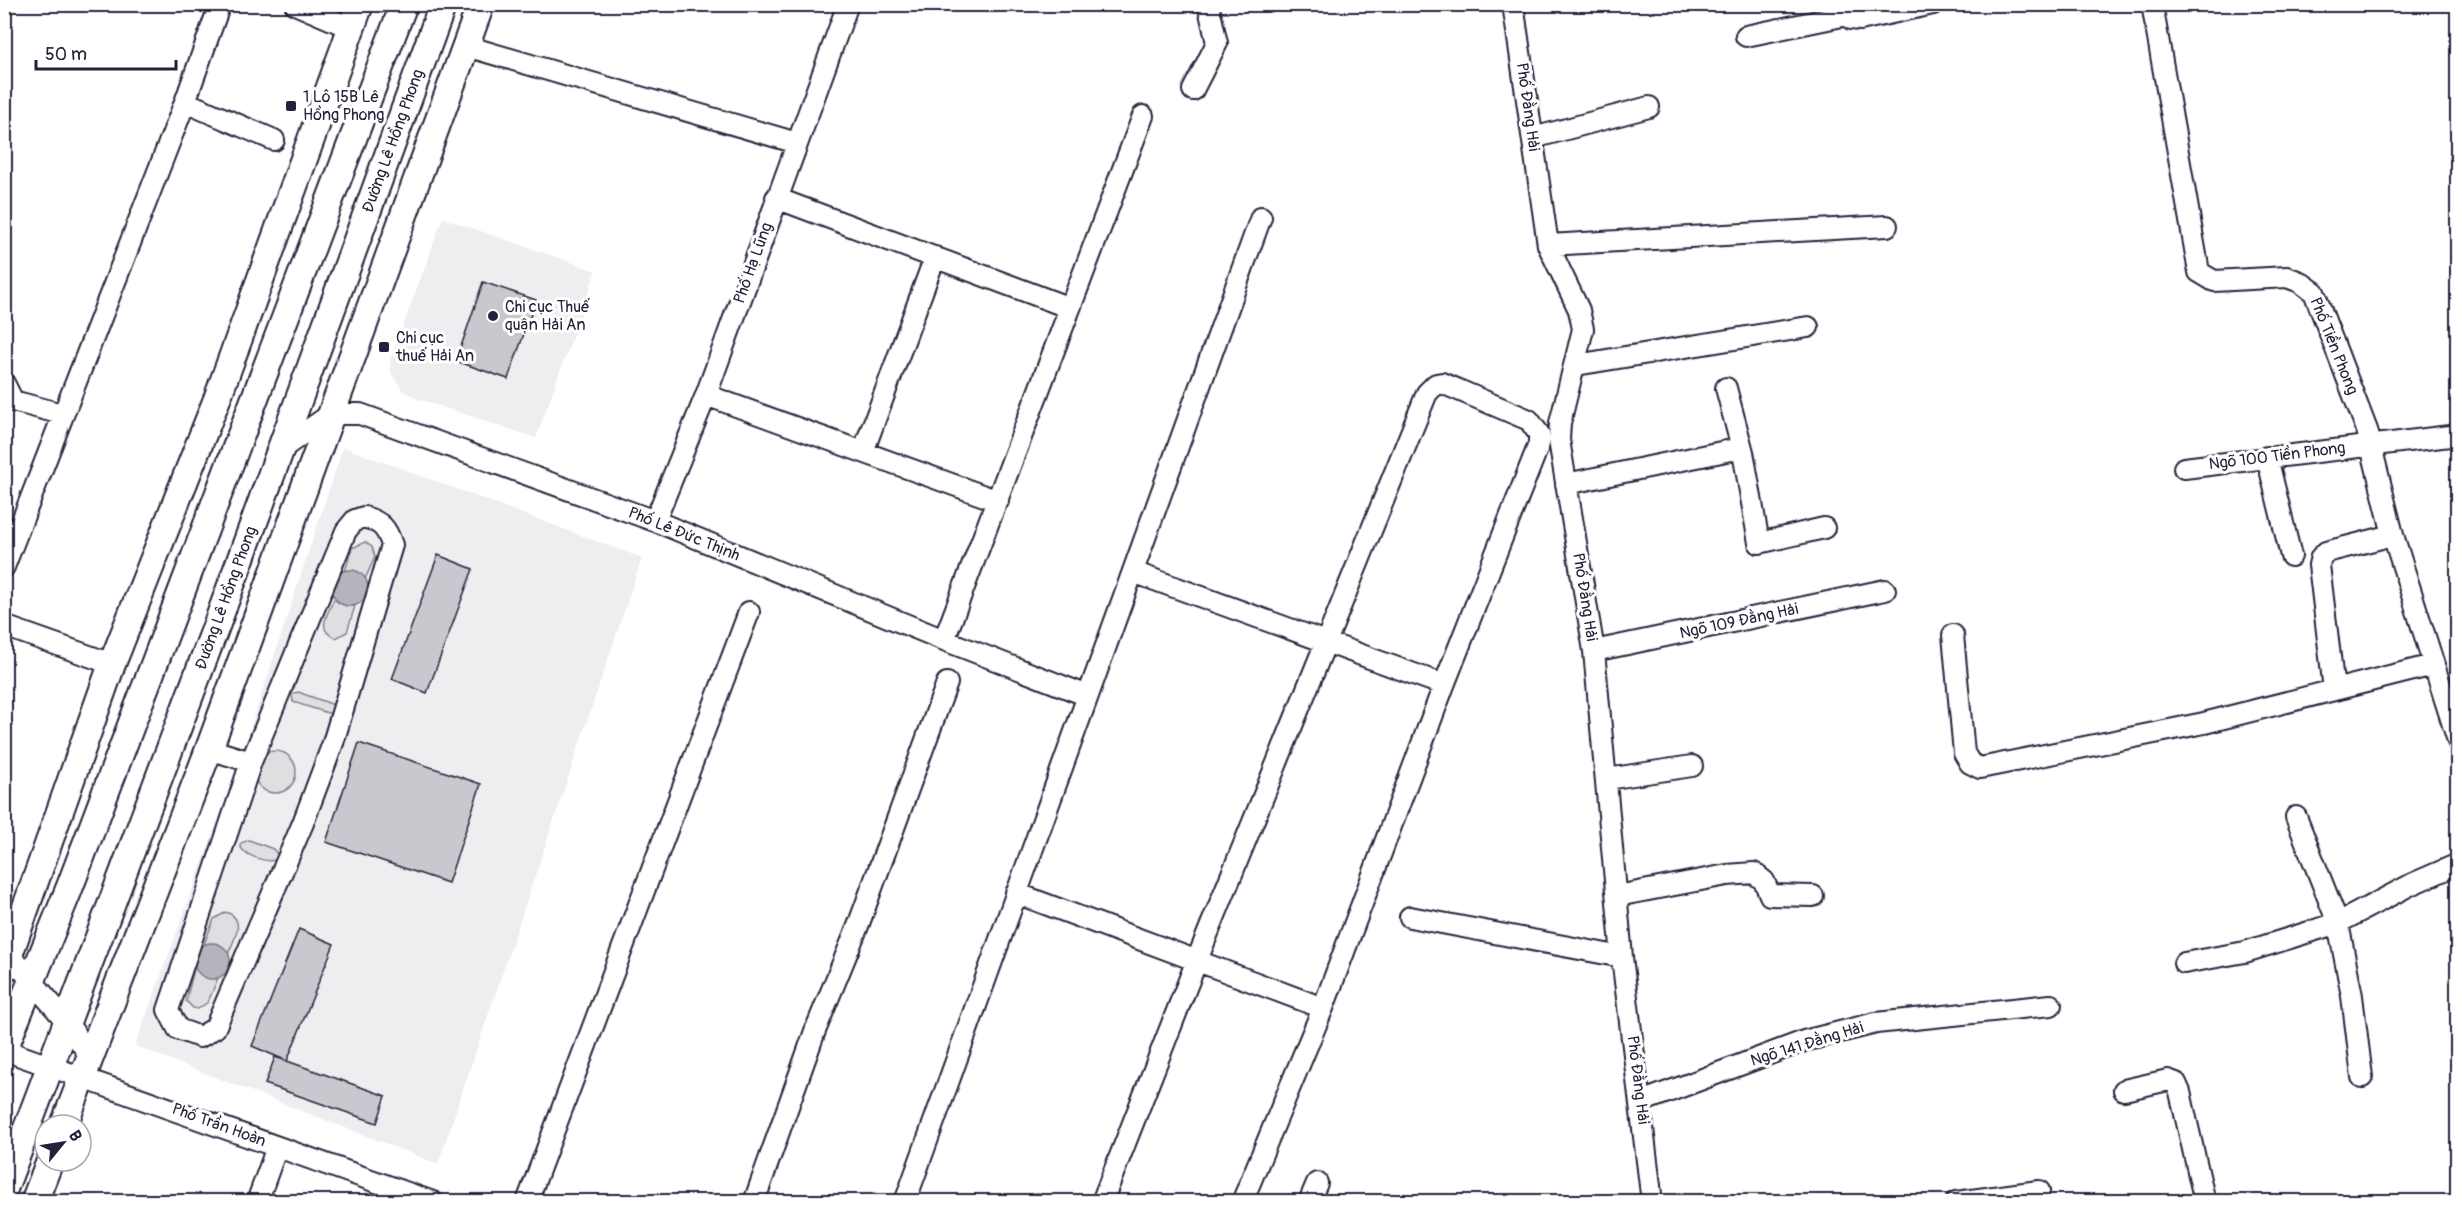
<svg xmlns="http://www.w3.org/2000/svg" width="2462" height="1206" font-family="Pangolin,sans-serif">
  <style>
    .built { fill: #eeeef1 }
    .green { fill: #dfdfe2; stroke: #80808e; stroke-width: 1.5 }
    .water { fill: #b4b4bc; stroke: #7a7a88; stroke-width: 1.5 }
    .building { fill: #c8c8cf; stroke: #22223b; stroke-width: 1.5 }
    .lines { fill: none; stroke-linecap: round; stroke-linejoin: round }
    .minor-casing { stroke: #22223b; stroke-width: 24 }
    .major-casing { stroke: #22223b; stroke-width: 30 }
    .minor { stroke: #fff; stroke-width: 20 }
    .major { stroke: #fff; stroke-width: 26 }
    .poi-dot { fill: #22223b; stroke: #fff; stroke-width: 2 }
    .labels { text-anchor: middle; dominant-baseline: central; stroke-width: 6; stroke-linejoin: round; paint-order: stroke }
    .poi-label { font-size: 16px; fill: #22223b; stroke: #fff; text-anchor: start }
    .street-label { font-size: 16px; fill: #22223b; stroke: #fff }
  </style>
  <rect width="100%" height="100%" fill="#fff"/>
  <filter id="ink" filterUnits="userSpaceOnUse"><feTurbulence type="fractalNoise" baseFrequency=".0167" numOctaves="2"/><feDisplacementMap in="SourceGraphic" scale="12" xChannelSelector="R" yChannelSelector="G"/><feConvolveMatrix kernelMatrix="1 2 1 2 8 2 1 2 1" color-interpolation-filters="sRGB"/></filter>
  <g filter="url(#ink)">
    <path class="built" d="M443,218L596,271L536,438L419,399L403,391L391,373L390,361Z
      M343,447L642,558L438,1164L135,1046L240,760Z"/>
    <path class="green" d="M365,542L372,547L375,557L365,579C360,573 353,570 345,571L352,548Z
      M334,599C340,605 347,607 355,606L347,632L336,638C315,631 328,613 334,599Z
      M298,692L334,705L336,707L334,715L293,702L292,694Z
      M254 772a21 21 0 1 1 42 0a21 21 0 1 1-42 0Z
      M249,840L273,849L279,856L278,859C268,864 244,856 240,846L241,843Z
      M226,912C247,919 234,940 228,954C223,944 215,942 204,944L214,919Z
      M195,965C200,975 207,979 218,978L208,1002L198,1009L193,1008L186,1001Z"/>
    <path class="water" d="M332 588a18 18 0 1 1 36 0a18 18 0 1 1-36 0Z
      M194 961a18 18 0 1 1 36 0a18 18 0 1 1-36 0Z"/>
    <path class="building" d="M483,282L536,300L508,379L456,361Z
      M438,555L473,569L427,693L392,679Z
      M359,743L481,784L448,883L326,842Z
      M299,929L334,944L287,1061L386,1096L377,1123L265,1084L275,1057L287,1061L252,1046Z"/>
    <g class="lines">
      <g class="minor-casing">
        <path id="minor" d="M295,4L351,28
          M1513,4L1548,245L1579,310L1583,329L1560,423L1559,440L1594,651L1622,957L1652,1202
          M2152,4L2199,272L2214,281L2287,277L2300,282L2314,292L2367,430L2393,535L2458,741
          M1844,5L1851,19L1860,20L1933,4
          M1746,36L1847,15
          M466,46L797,143
          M1193,90L1217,43L1208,4
          M185,102L274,140
          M1533,138L1649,107
          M776,198L1070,308
          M1548,245L1887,226
          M1576,365L1808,327
          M4,383L13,401L62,414
          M1726,388L1743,452
          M706,395L998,501
          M281,449L331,414H360L655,521L944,640L1088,696
          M863,452L935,257
          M2267,457L2291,556
          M2184,468L2458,435
          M1566,484L1731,450L1743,452L1759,543L1824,528
          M364,517C382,522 387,529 392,545L333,743L303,823L215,1028L200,1037L178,1029L168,1010L251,762L346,531L355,520Z
          M655,521L706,395L848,4
          M4,567L185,102L220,4
          M1133,572L1444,685
          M4,626L112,664
          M1953,635L1964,753L1970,763L1980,768L2204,723L2433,665
          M944,640L1143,116
          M1594,651L1885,590
          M2334,690L2319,565L2321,557L2326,552L2393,535
          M209,749L251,762
          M1607,779L1692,766
          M2296,817L2338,923L2352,996L2362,1077
          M1016,893L1323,1008
          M1617,896L1727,875L1754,873L1764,881L1770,895L1813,896
          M1410,917L1622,957
          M4,952L9,954L66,1021L90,1056
          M2184,963L2245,952L2338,923L2412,884L2458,864
          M4,1050L433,1202
          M2124,1090L2168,1080L2176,1083L2180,1092L2205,1202
          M1641,1102L1804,1041L1876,1023L2051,1005
          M257,1202L277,1147
          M527,1202L749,612
          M754,1202L815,1031L858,926L947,683
          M905,1202L1261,217
          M1102,1202L1197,960L1427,393L1436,384L1442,383L1529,420L1539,434V444L1444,685L1323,1008L1242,1202
          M1309,1202L1317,1183
          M1956,1202L2039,1191"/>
      </g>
      <g class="major-casing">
        <path id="major" d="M4,969L112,664L217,399L360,4
          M4,1049L69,889L404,4
          M64,1125L209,749L481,4
          M4,1189L218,621L443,4
          M34,1202L50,1161"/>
      </g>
      <use href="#minor" class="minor"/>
      <use href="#major" class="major"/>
    </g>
  </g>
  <g class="poi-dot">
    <rect x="285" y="100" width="12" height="12" rx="3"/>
    <circle cx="493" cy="316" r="6"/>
    <rect x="378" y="341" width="12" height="12" rx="3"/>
  </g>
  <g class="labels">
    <g class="poi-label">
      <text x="303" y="97">1 Lô 15B Lê<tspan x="303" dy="18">Hồng Phong</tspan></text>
      <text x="505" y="307">Chi cục Thuế<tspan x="505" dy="18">quận Hải An</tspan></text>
      <text x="396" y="338">Chi cục<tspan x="396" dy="18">thuế Hải An</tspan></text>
    </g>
    <g class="street-label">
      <text transform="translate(1528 107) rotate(82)">Phố Đằng Hải</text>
      <text transform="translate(393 141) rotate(-70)">Đường Lê Hồng Phong</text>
      <text transform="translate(753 263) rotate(-70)">Phố Hạ Lũng</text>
      <text transform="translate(2334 346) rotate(68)">Phố Tiền Phong</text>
      <text transform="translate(2277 456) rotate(-7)">Ngõ 100 Tiền Phong</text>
      <text transform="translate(684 534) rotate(22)">Phố Lê Đức Thịnh</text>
      <text transform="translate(1585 597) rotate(81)">Phố Đằng Hải</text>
      <text transform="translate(226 598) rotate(-70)">Đường Lê Hồng Phong</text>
      <text transform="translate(1739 621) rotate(-12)">Ngõ 109 Đằng Hải</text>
      <text transform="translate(1807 1044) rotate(-17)">Ngõ 141 Đằng Hải</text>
      <text transform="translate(1638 1080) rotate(83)">Phố Đằng Hải</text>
      <text transform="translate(219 1125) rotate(20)">Phố Trần Hoàn</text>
    </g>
  </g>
  <rect width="2462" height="1206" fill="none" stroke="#fff" stroke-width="24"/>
  <rect x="12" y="12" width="2438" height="1182" fill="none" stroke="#22223b" stroke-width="2" filter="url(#ink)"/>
  <g transform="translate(63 1143) rotate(60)"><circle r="28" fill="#ffffff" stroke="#a7a7b1" stroke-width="1.5"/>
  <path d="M0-4.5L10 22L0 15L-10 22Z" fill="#22223b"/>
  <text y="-9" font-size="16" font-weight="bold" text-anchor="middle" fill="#22223b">B</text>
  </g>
  <path d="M36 60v9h140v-9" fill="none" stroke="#22223b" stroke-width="3"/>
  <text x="45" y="60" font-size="18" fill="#22223b" stroke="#ffffff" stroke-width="4.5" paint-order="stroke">50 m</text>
</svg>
